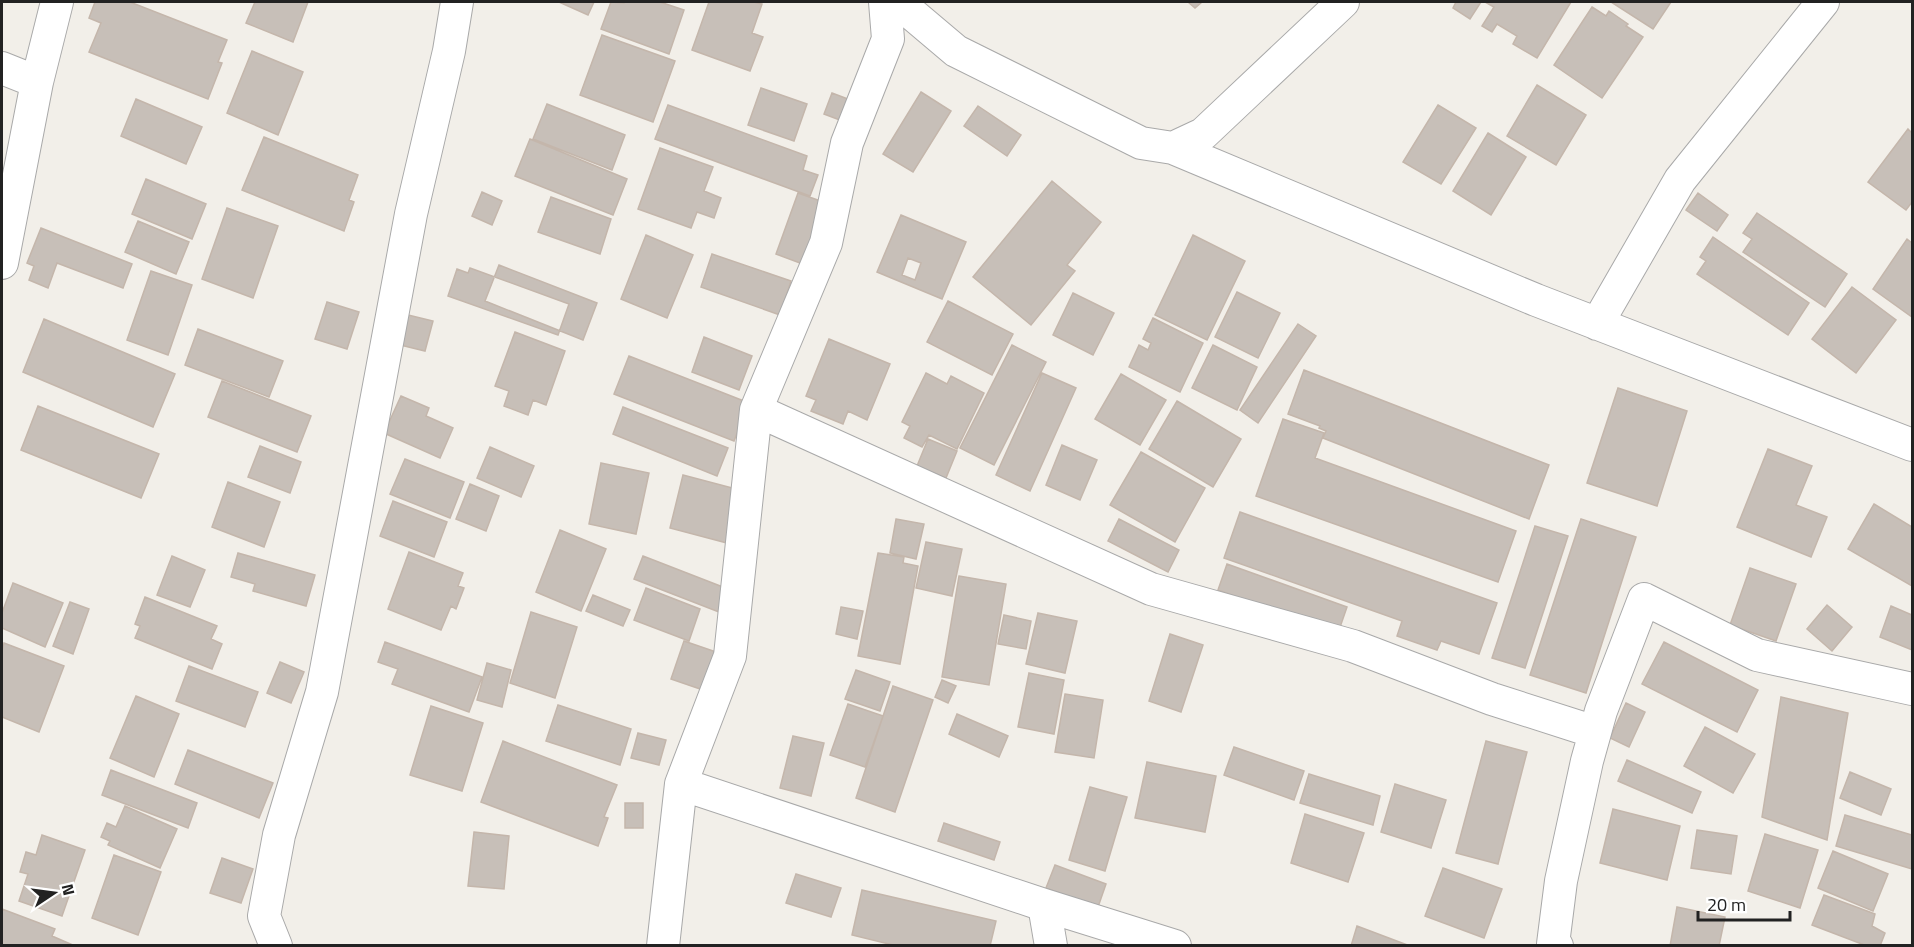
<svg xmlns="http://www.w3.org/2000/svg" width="1914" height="947" font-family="'Titillium Web',sans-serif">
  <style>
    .building { fill: #c7bfb8; stroke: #c4b6ab; stroke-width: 1.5; fill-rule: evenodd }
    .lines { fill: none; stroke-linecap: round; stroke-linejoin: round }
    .minor-casing { stroke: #a9a9a9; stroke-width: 34 }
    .minor { stroke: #fff; stroke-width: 32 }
  </style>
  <rect width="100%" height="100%" fill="#f2efe9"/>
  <path class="building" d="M95,2H130L227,40L218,62L222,63L208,99L89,52L101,23L89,18Z
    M255,2H308L293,42L246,23Z
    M559,2H594L588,15Z
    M611,2L624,3V2H660L684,10L669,54L601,29Z
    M709,2H754L762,4L752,33L763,37L750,71L692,50Z
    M1188,2H1202L1195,8Z
    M1456,2H1481L1470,19L1453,8Z
    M1485,2H1571L1537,58L1513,44L1517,36L1497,24L1492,32L1482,26L1494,7Z
    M1611,2H1671L1653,29Z
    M1592,7L1606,16L1609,11L1628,24L1626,26L1643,37L1602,98L1554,65Z
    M602,35L675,61L653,122L580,95Z
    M252,51L303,72L278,135L227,113Z
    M1537,85L1586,115L1556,165L1507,136Z
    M761,88L807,104L794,141L748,125Z
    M921,92L951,111L913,172L883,154Z
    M832,93L861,104L853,125L824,114Z
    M136,99L202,127L186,164L121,136Z
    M547,104L625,135L612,170L533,139Z
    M668,105L807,156L803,170L818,175L810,196L655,139Z
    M1438,105L1476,128L1441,184L1403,162Z
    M978,106L1021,135L1007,156L964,126Z
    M1908,129L1912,133V202L1906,210L1868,182Z
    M1488,133L1526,157L1491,215L1453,191Z
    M264,137L358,175L349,200L354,202L344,231L242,190Z
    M530,139L627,179L613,215L515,176Z
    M660,148L713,167L704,191L721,198L714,218L697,212L691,228L638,209Z
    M146,179L206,204L192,239L132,214Z
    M1052,181L1101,222L1067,265L1075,271L1031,325L973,277Z
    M482,192L502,201L492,225L472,216Z
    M798,193L829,204L808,266L776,254Z
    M1698,193L1728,215L1717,231L1686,210Z
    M551,197L611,219L600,254L538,232Z
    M227,208L278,226L253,298L202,279Z
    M1757,213L1847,274L1825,307L1743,252L1752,239L1743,233Z
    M901,215L966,242L942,299L877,272ZM908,258L921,263L915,280L902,275Z
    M138,221L189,242L176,274L125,252Z
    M41,228L132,264L123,288L57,263L48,288L29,280L34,266L27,263Z
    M646,235L693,255L667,318L621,299Z
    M1193,235L1245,261L1207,340L1155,315Z
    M1713,237L1809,303L1788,335L1697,274L1706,261L1700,257Z
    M1907,239L1912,243V317L1873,289Z
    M712,254L791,281L780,315L701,287Z
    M499,265L597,303L583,340L485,301Z
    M470,268L569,304L558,335L448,296L457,269L468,273Z
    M151,271L192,285L168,355L127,340Z
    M1852,287L1896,320L1856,373L1812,339Z
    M1237,292L1280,313L1258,358L1215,337Z
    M1073,293L1114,313L1093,355L1053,335Z
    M948,301L1013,334L992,375L927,342Z
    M327,302L359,312L347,349L315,339Z
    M404,314L433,321L425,351L396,344Z
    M1153,318L1203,343L1180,392L1129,367L1139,345L1148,350L1151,343L1143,339Z
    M44,319L175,374L153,427L23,372Z
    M1298,324L1316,336L1258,423L1240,410Z
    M198,329L283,361L269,397L185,365Z
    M515,332L565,351L546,405L533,400L528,415L504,406L509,391L495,386Z
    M704,337L752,356L739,390L692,372Z
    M829,339L890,364L867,420L848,411L843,424L811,411L816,400L806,396Z
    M1012,345L1046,362L994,465L960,448Z
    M1213,345L1257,367L1237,410L1192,388Z
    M629,356L749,403L734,441L614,394Z
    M1304,370L1549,465L1529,519L1323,438L1326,431L1319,428L1320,426L1288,414Z
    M926,373L947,384L951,376L984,393L957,449L929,435L922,447L904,438L910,426L902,422Z
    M1042,373L1076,388L1030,491L996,475Z
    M1121,374L1166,400L1140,445L1095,419Z
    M222,381L311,416L297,452L208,417Z
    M1618,388L1687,411L1657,506L1587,483Z
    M401,396L429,408L426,416L453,428L440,458L384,433Z
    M1177,401L1241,439L1213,487L1149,449Z
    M38,406L159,454L141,498L21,450Z
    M623,407L728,448L717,476L613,434Z
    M1283,419L1324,433L1315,458L1516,531L1498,582L1256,496Z
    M928,439L957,451L946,478L917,466Z
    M1062,445L1097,460L1080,500L1046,485Z
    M260,446L301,462L290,493L248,477Z
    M490,447L534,466L521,497L477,478Z
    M1768,449L1812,466L1796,505L1827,517L1811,557L1737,527Z
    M1141,452L1205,488L1175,542L1110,505Z
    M405,459L464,482L450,518L390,494Z
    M601,463L649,473L636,534L589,524Z
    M683,475L740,490L727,543L670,528Z
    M228,482L280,502L264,547L212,527Z
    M470,484L499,496L486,531L456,519Z
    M393,501L447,522L434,557L380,536Z
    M1874,504L1912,527V586L1848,549Z
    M1240,512L1497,603L1479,654L1441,641L1437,650L1397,636L1402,621L1224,558Z
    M896,519L924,524L916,559L890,553Z
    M1119,519L1179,550L1168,572L1108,541Z
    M1581,519L1636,537L1586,693L1530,675Z
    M1535,526L1568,536L1525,668L1492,658Z
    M560,530L606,549L581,611L536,592Z
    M926,542L962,549L952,596L916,588Z
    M409,552L463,573L458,586L464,588L456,609L451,606L441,630L388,609Z
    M238,553L315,575L306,606L253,591L255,584L231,577Z
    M878,553L904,557L903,563L918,566L900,664L858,656Z
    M172,556L205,570L190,607L157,595Z
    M643,556L728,589L719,612L634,579Z
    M1227,564L1347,607L1338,633L1218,590Z
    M1750,568L1796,584L1776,641L1730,625Z
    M959,576L1006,584L989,685L942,677Z
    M13,583L63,603L45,647L2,628V613Z
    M646,588L700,609L689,641L634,620Z
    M593,595L630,610L623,626L586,611Z
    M145,597L217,626L211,639L222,644L212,669L135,638L140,626L135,624Z
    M70,602L89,609L73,654L53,646Z
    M1827,605L1852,627L1832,651L1807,629Z
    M1891,606L1912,615V650L1880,637Z
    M841,607L863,611L857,639L836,634Z
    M531,612L577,627L555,698L510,683Z
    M1038,613L1077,621L1065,673L1026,664Z
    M1004,615L1031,621L1026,649L998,644Z
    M1170,634L1203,645L1181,712L1149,701Z
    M684,641L719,653L706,691L671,679Z
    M385,642L482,677L469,712L392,684L398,669L378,662Z
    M1664,642L1758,690L1737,732L1642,684Z
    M4,643L64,666L39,732L2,717V651Z
    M280,662L304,672L291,703L267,693Z
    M487,663L511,670L502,707L477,700Z
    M189,666L258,692L245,727L176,701Z
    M856,670L890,682L880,711L845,699Z
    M1029,673L1064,680L1054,734L1018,727Z
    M942,680L956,686L948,703L935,697Z
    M893,686L933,700L895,812L856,798Z
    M1065,694L1103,700L1094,758L1055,752Z
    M136,696L179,714L154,777L110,758Z
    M1781,697L1848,713L1827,840L1762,817Z
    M1626,703L1645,712L1629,747L1610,738Z
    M848,704L883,716L865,767L830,755Z
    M558,705L631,729L620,765L546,741Z
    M431,706L483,723L462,791L410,775Z
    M957,714L1008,736L999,757L949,734Z
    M1705,727L1755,754L1733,793L1684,766Z
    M638,733L666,740L659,765L631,758Z
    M793,736L824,743L811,796L780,788Z
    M503,741L617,785L604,817L608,818L598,846L481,802Z
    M1486,741L1527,752L1498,864L1456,853Z
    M1234,747L1304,771L1294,800L1224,775Z
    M188,750L273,783L259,818L175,784Z
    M1627,760L1701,792L1692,813L1618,781Z
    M1147,762L1216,776L1205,832L1135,818Z
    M111,770L197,803L188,828L102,795Z
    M1850,772L1891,789L1881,815L1840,798Z
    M1309,774L1380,796L1373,825L1300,803Z
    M1395,784L1446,800L1431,848L1381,832Z
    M1090,787L1127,797L1105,871L1069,860Z
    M625,803H643V828H625Z
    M125,806L177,829L160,868L108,845L110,841L101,837L107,823L116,827Z
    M1613,809L1680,826L1667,880L1600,863Z
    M1305,814L1364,833L1348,882L1291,863Z
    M1845,815L1912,835V869L1836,846Z
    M944,823L1000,842L994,860L938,841Z
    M1697,830L1737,836L1731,874L1691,868Z
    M474,832L509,836L504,889L468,886Z
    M1765,834L1818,850L1800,908L1748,891Z
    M42,835L85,850L62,916L19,901L28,874L20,872L26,852L36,855Z
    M1833,851L1888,874L1873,911L1818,888Z
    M114,855L161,872L138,935L92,918Z
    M222,858L253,869L241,903L210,893Z
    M1055,865L1106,884L1098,907L1046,888Z
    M1443,868L1502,889L1484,938L1425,916Z
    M796,874L841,888L831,917L786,903Z
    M862,890L996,921L990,946H897L852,935Z
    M1824,895L1875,914L1872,926L1885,933L1880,946H1867L1812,925Z
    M1677,907L1725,917L1719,946H1670Z
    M2,909L55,929L52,936L75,946H2Z
    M1357,926L1410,946H1351Z"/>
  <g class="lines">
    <g class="minor-casing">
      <path id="minor" d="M898,2L956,51L1141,143L1173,148L1203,134L1343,2
        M2,68L37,82
        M1173,148L1536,300L1912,445
        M2,263L37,82L57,2
        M1597,324L1680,180L1823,2
        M756,410L1151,589L1353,646L1492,699L1595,732
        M681,784L1044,905L1175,946
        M1044,905L1051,946
        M276,946L264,916L279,835L322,692L411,214L449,51L457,2
        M663,946L681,784L730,656L756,410L826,243L847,143L888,39L885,2
        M1557,946L1553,944L1561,881L1587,761L1601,711L1644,599L1757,655L1912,689"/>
    </g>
    <use href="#minor" class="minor"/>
  </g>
  <rect width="1914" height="947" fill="none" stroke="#222222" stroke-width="6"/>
  <g transform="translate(54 893) rotate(77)" stroke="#ffffff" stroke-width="4.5" paint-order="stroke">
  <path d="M0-4.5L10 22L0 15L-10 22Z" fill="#222222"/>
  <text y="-9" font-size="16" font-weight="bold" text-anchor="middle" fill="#222222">N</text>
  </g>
  <path d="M1698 911v9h92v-9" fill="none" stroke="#222222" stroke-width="3"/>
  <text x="1707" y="911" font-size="18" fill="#222222" stroke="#ffffff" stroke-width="4.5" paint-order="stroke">20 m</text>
</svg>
